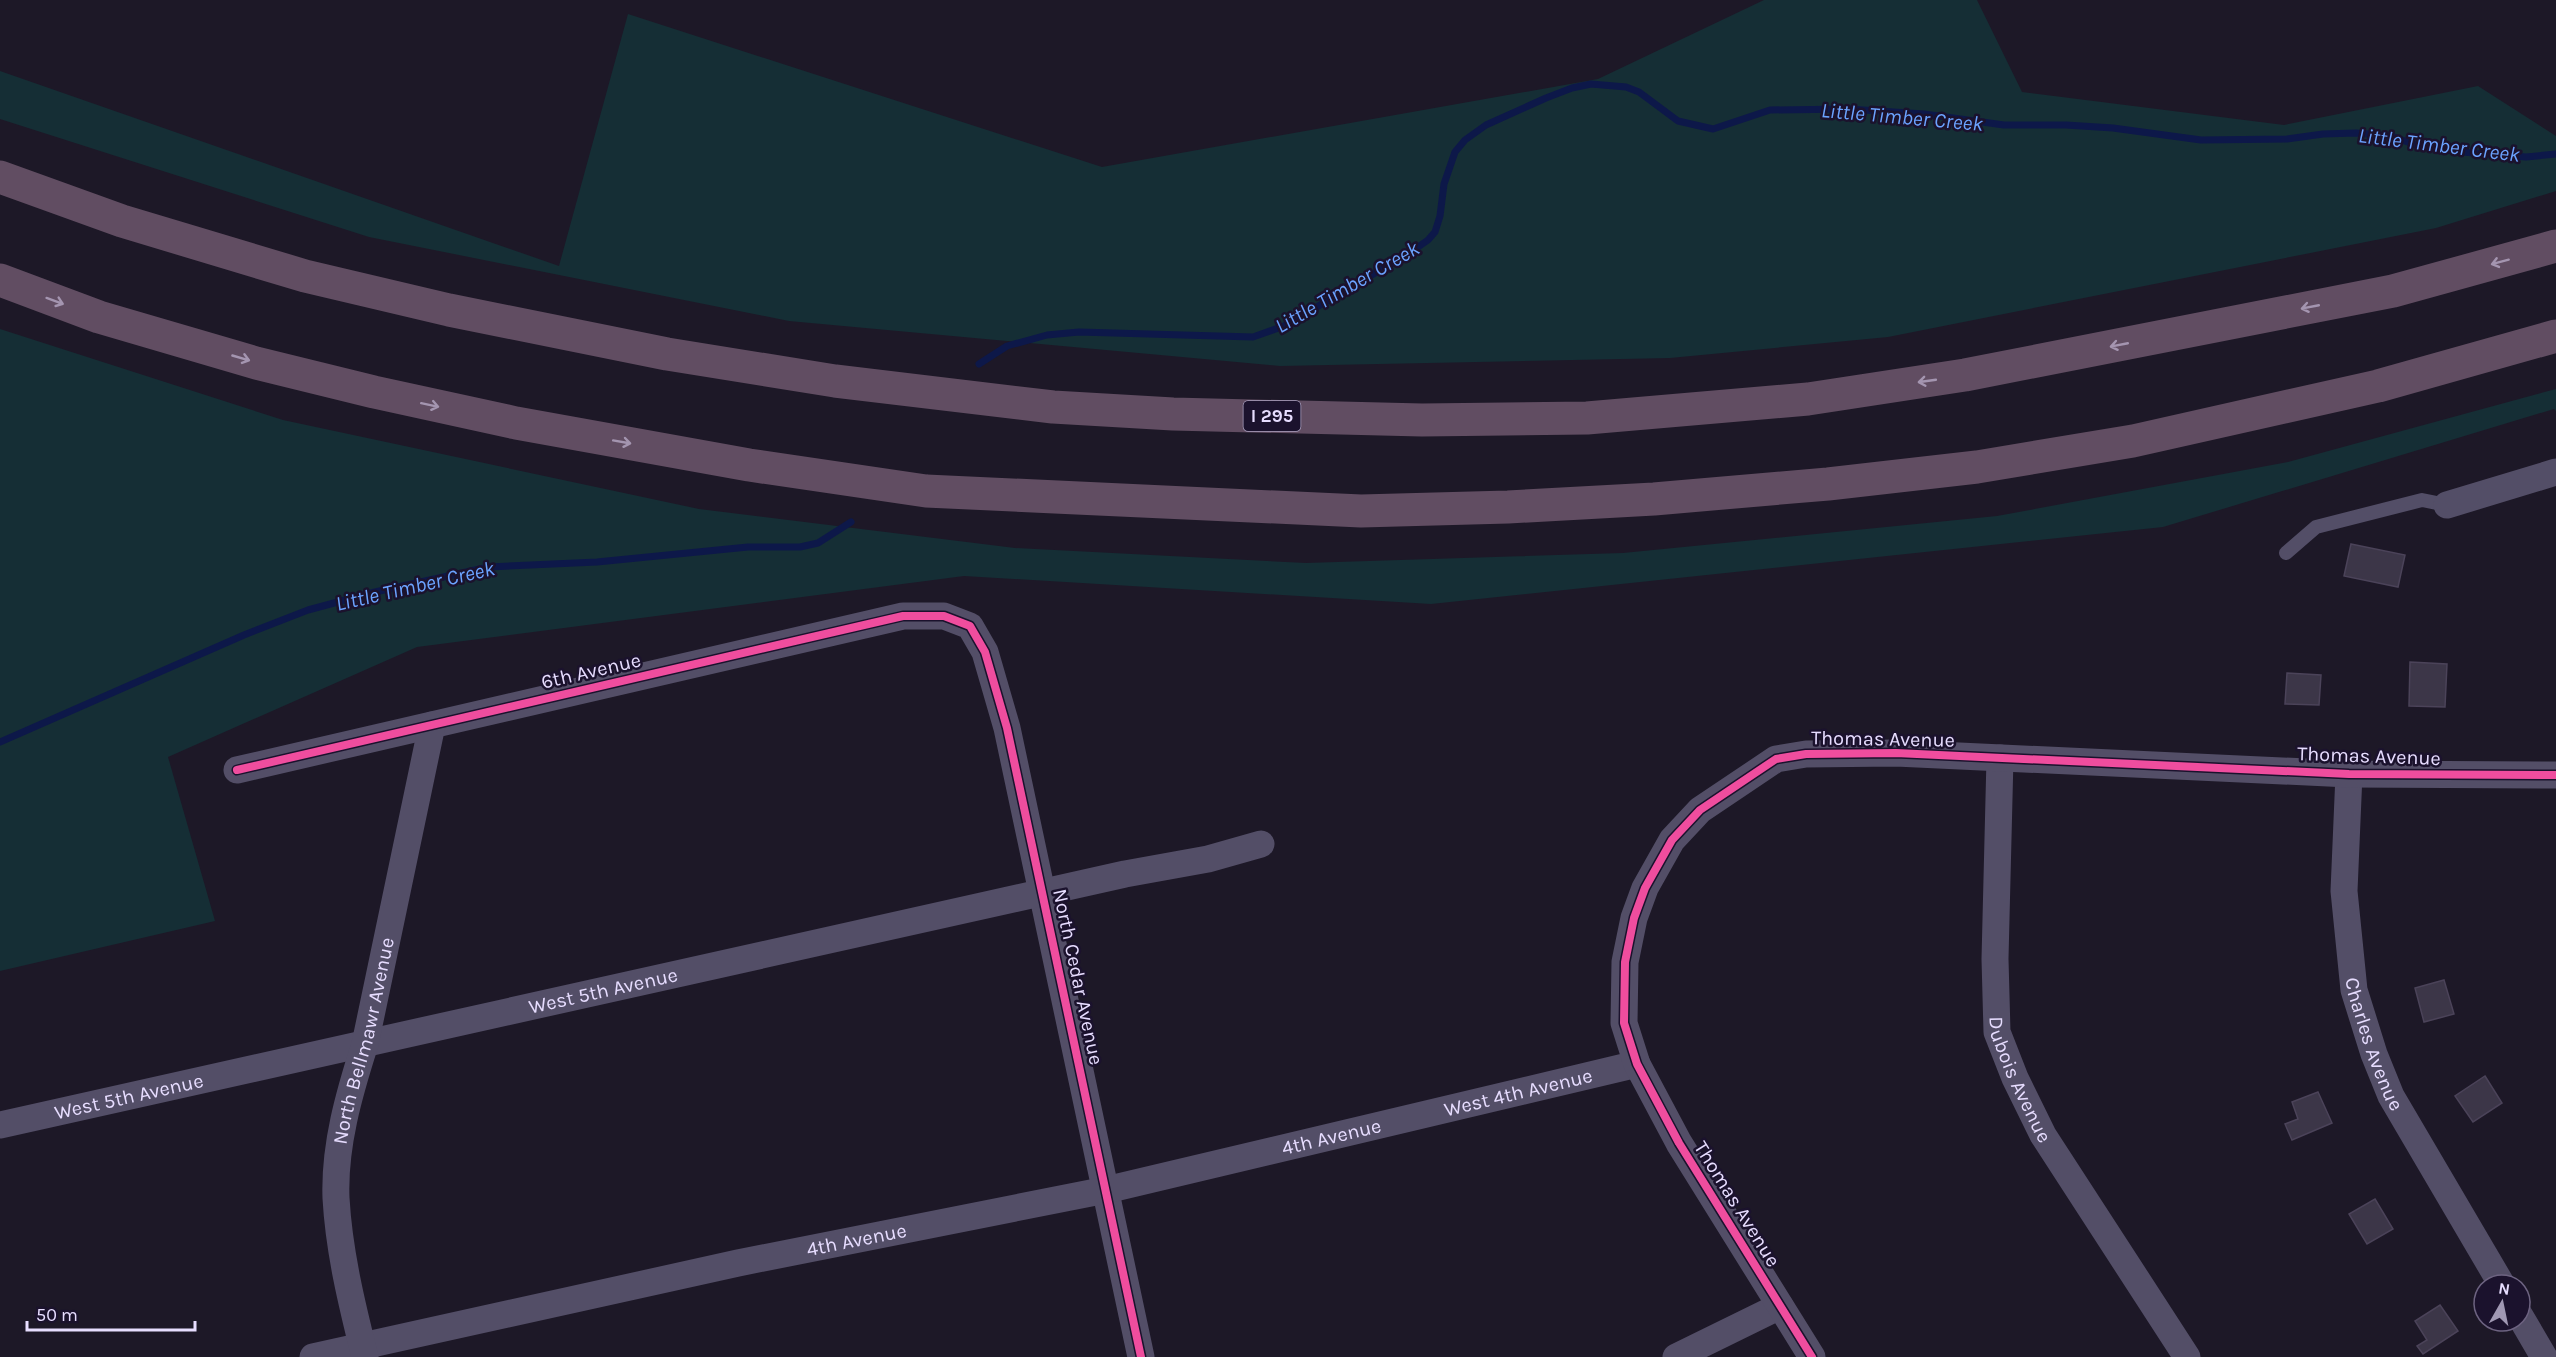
<svg xmlns="http://www.w3.org/2000/svg" width="2556" height="1357" font-family="Karla,sans-serif">
  <style>
    .green { fill: #152e35 }
    .lines { fill: none; stroke-linecap: round; stroke-linejoin: round }
    .stream { stroke: #0d1849; stroke-width: 7 }
    .building { fill: #3c3648; stroke: #4b4359; stroke-width: 1.5 }
    .lane { stroke: #534e67; stroke-width: 14 }
    .street { stroke: #534e67; stroke-width: 27 }
    .highway { stroke: #614d62; stroke-width: 33 }
    .cycleway-casing { stroke: #1b122d; stroke-width: 11 }
    .cycleway { stroke: #ef4d9e; stroke-width: 8 }
    .oneway { stroke: #a495b0 }
    .labels { text-anchor: middle; dominant-baseline: central; stroke-width: 5; stroke-linejoin: round; paint-order: stroke }
    .shield { fill: #1b122d; stroke: #aaa0c0; stroke-width: 1.5 }
    .shield-label { font-size: 18px; font-weight: bold; fill: #e7ddff }
    .street-label { font-size: 20px; fill: #e7ddff; stroke: #1b122d }
    .water-label { font-size: 21px; font-style: italic; fill: #6ba3ff; stroke: #1b122d }
  </style>
  <rect width="100%" height="100%" fill="#1d1827"/>
  <path class="green" d="M1764,0H1977L2022,92L2284,125L2478,86L2556,136V191L2436,228L1888,337L1670,358L1280,366L789,321L369,237L0,119V71L559,266L628,14L1102,167L1598,79Z
    M0,329L283,420L699,509L1015,548L1306,563L1623,553L1997,516L2288,462L2556,389V411L2554,409L2163,527L1431,604L964,576L417,647L168,757L215,921L0,971Z"/>
  <g class="lines">
    <path class="stream" d="M979,364L1007,346L1047,335L1079,332L1253,337L1284,326L1408,254L1428,240L1435,232L1440,216L1444,184L1455,152L1465,140L1486,125L1546,98L1572,88L1591,84L1626,87L1639,92L1678,121L1713,129L1770,110L1848,109L1924,114L2004,125H2066L2113,128L2201,140L2287,139L2323,134L2356,133L2391,136L2416,145L2462,152L2526,157L2556,154
      M0,742L244,635L308,610L375,592L489,567L597,562L748,547H800L818,543L851,522"/>
  </g>
  <path class="building" d="M2351,544L2405,555L2398,587L2344,576Z
    M2410,662L2447,664L2445,707L2409,706Z
    M2287,673L2321,675L2319,705L2285,704Z
    M2444,980L2454,1014L2424,1022L2415,988Z
    M2485,1076L2502,1103L2473,1122L2455,1096Z
    M2318,1092L2332,1123L2292,1140L2285,1124L2298,1119L2292,1102Z
    M2375,1199L2393,1229L2367,1244L2349,1214Z
    M2440,1305L2458,1331L2423,1354L2417,1346L2427,1340L2415,1321Z"/>
  <g class="lines">
    <path class="lane" d="M2286,553L2316,527L2422,500L2447,505"/>
    <g class="street">
      <path d="M2447,505L2556,472"/>
      <path id="s1" d="M2000,758L1995,959L1997,1032L2015,1078L2043,1135L2187,1357"/>
      <path d="M237,770L903,616H944L970,626L985,652L1007,728L1141,1357"/>
      <path id="s2" d="M2349,774L2344,891L2354,990L2374,1054L2391,1096L2502,1285"/>
      <path id="s3" d="M0,1125L1125,874L1208,859L1261,844"/>
      <path d="M2520,1316L2544,1357"/>
      <path id="s4" d="M313,1357L738,1263L1106,1190L1637,1064"/>
      <path id="s5" d="M365,1357C352,1305 339,1252 336,1198C334,1146 349,1094 365,1044L432,725"/>
      <path d="M1676,1357L1780,1306"/>
      <path d="M1812,1357L1679,1143L1637,1064L1624,1023L1625,962L1634,918L1645,888L1672,840L1700,810L1776,759L1806,754L1896,753L2349,774L2556,775"/>
    </g>
    <path class="highway" d="M0,177L122,221L305,276L449,310L667,354L835,381L1053,407L1173,414L1422,420L1587,418L1808,399L1965,375L2393,291L2556,246
      M0,280L99,317L256,363L374,392L516,423L749,465L926,491L1361,511L1508,507L1654,499L1828,484L1977,467L2133,441L2378,386L2556,336"/>
    <g class="cycleway-casing">
      <path id="cycleway" d="M237,770L903,616H944L970,626L985,652L1007,728L1141,1357
        M1812,1357L1679,1143L1637,1064L1624,1023L1625,962L1634,918L1645,888L1672,840L1700,810L1776,759L1806,754L1896,753L2349,774L2556,775"/>
    </g>
    <use href="#cycleway" class="cycleway"/>
  </g>
  <defs><path id="oneway-shaft" d="M-6 0H5M1.5-3L5.5 0L1.5 3" fill="none" stroke-width="1.6" stroke-linecap="round" stroke-linejoin="round" transform="scale(1.5)"/></defs>
  <g class="oneway">
    <use href="#oneway-shaft" transform="translate(2500 262) rotate(165)"/>
    <use href="#oneway-shaft" transform="translate(55 301) rotate(20)"/>
    <use href="#oneway-shaft" transform="translate(2310 307) rotate(169)"/>
    <use href="#oneway-shaft" transform="translate(2119 345) rotate(169)"/>
    <use href="#oneway-shaft" transform="translate(241 358) rotate(16)"/>
    <use href="#oneway-shaft" transform="translate(1927 381) rotate(172)"/>
    <use href="#oneway-shaft" transform="translate(430 405) rotate(12)"/>
    <use href="#oneway-shaft" transform="translate(622 442) rotate(10)"/>
  </g>
  <g class="labels">
    <rect class="shield" x="1243.5" y="401" width="57" height="30" rx="4.5"/>
    <g class="shield-label">
      <text x="1272" y="416">I 295</text>
    </g>
    <g class="street-label">
      <text transform="translate(591 671) rotate(-13)">6th Avenue</text>
      <text transform="translate(1883 739) rotate(1)">Thomas Avenue</text>
      <text transform="translate(2369 756) rotate(2)">Thomas Avenue</text>
      <text transform="translate(1078 977) rotate(78)">North Cedar Avenue</text>
      <text stroke="none"><textPath href="#s3" startOffset="618">West 5th Avenue</textPath></text>
      <text stroke="none"><textPath href="#s5" startOffset="322">North Bellmawr Avenue</textPath></text>
      <text stroke="none"><textPath href="#s2" startOffset="274">Charles Avenue</textPath></text>
      <text stroke="none"><textPath href="#s1" startOffset="326">Dubois Avenue</textPath></text>
      <text stroke="none"><textPath href="#s4" startOffset="1234">West 4th Avenue</textPath></text>
      <text stroke="none"><textPath href="#s3" startOffset="132">West 5th Avenue</textPath></text>
      <text stroke="none"><textPath href="#s4" startOffset="1042">4th Avenue</textPath></text>
      <text transform="translate(1737 1204) rotate(58)">Thomas Avenue</text>
      <text stroke="none"><textPath href="#s4" startOffset="556">4th Avenue</textPath></text>
    </g>
    <g class="water-label">
      <text transform="translate(1902 117) rotate(5)">Little Timber Creek</text>
      <text transform="translate(2439 145) rotate(7)">Little Timber Creek</text>
      <text transform="translate(1347 287) rotate(-30)">Little Timber Creek</text>
      <text transform="translate(415 586) rotate(-13)">Little Timber Creek</text>
    </g>
  </g>
  <g transform="translate(2502 1303) rotate(9)"><circle r="28" fill="#1b122d" stroke="#6d6381" stroke-width="1.5"/>
  <path d="M0-4.5L10 22L0 15L-10 22Z" fill="#a098b3"/>
  <text y="-9" font-size="16" font-weight="bold" text-anchor="middle" fill="#e7ddff">N</text>
  </g>
  <path d="M27 1321v9h168v-9" fill="none" stroke="#e7ddff" stroke-width="3"/>
  <text x="36" y="1321" font-size="18" fill="#e7ddff" stroke="#1b122d" stroke-width="4.5" paint-order="stroke">50 m</text>
</svg>
